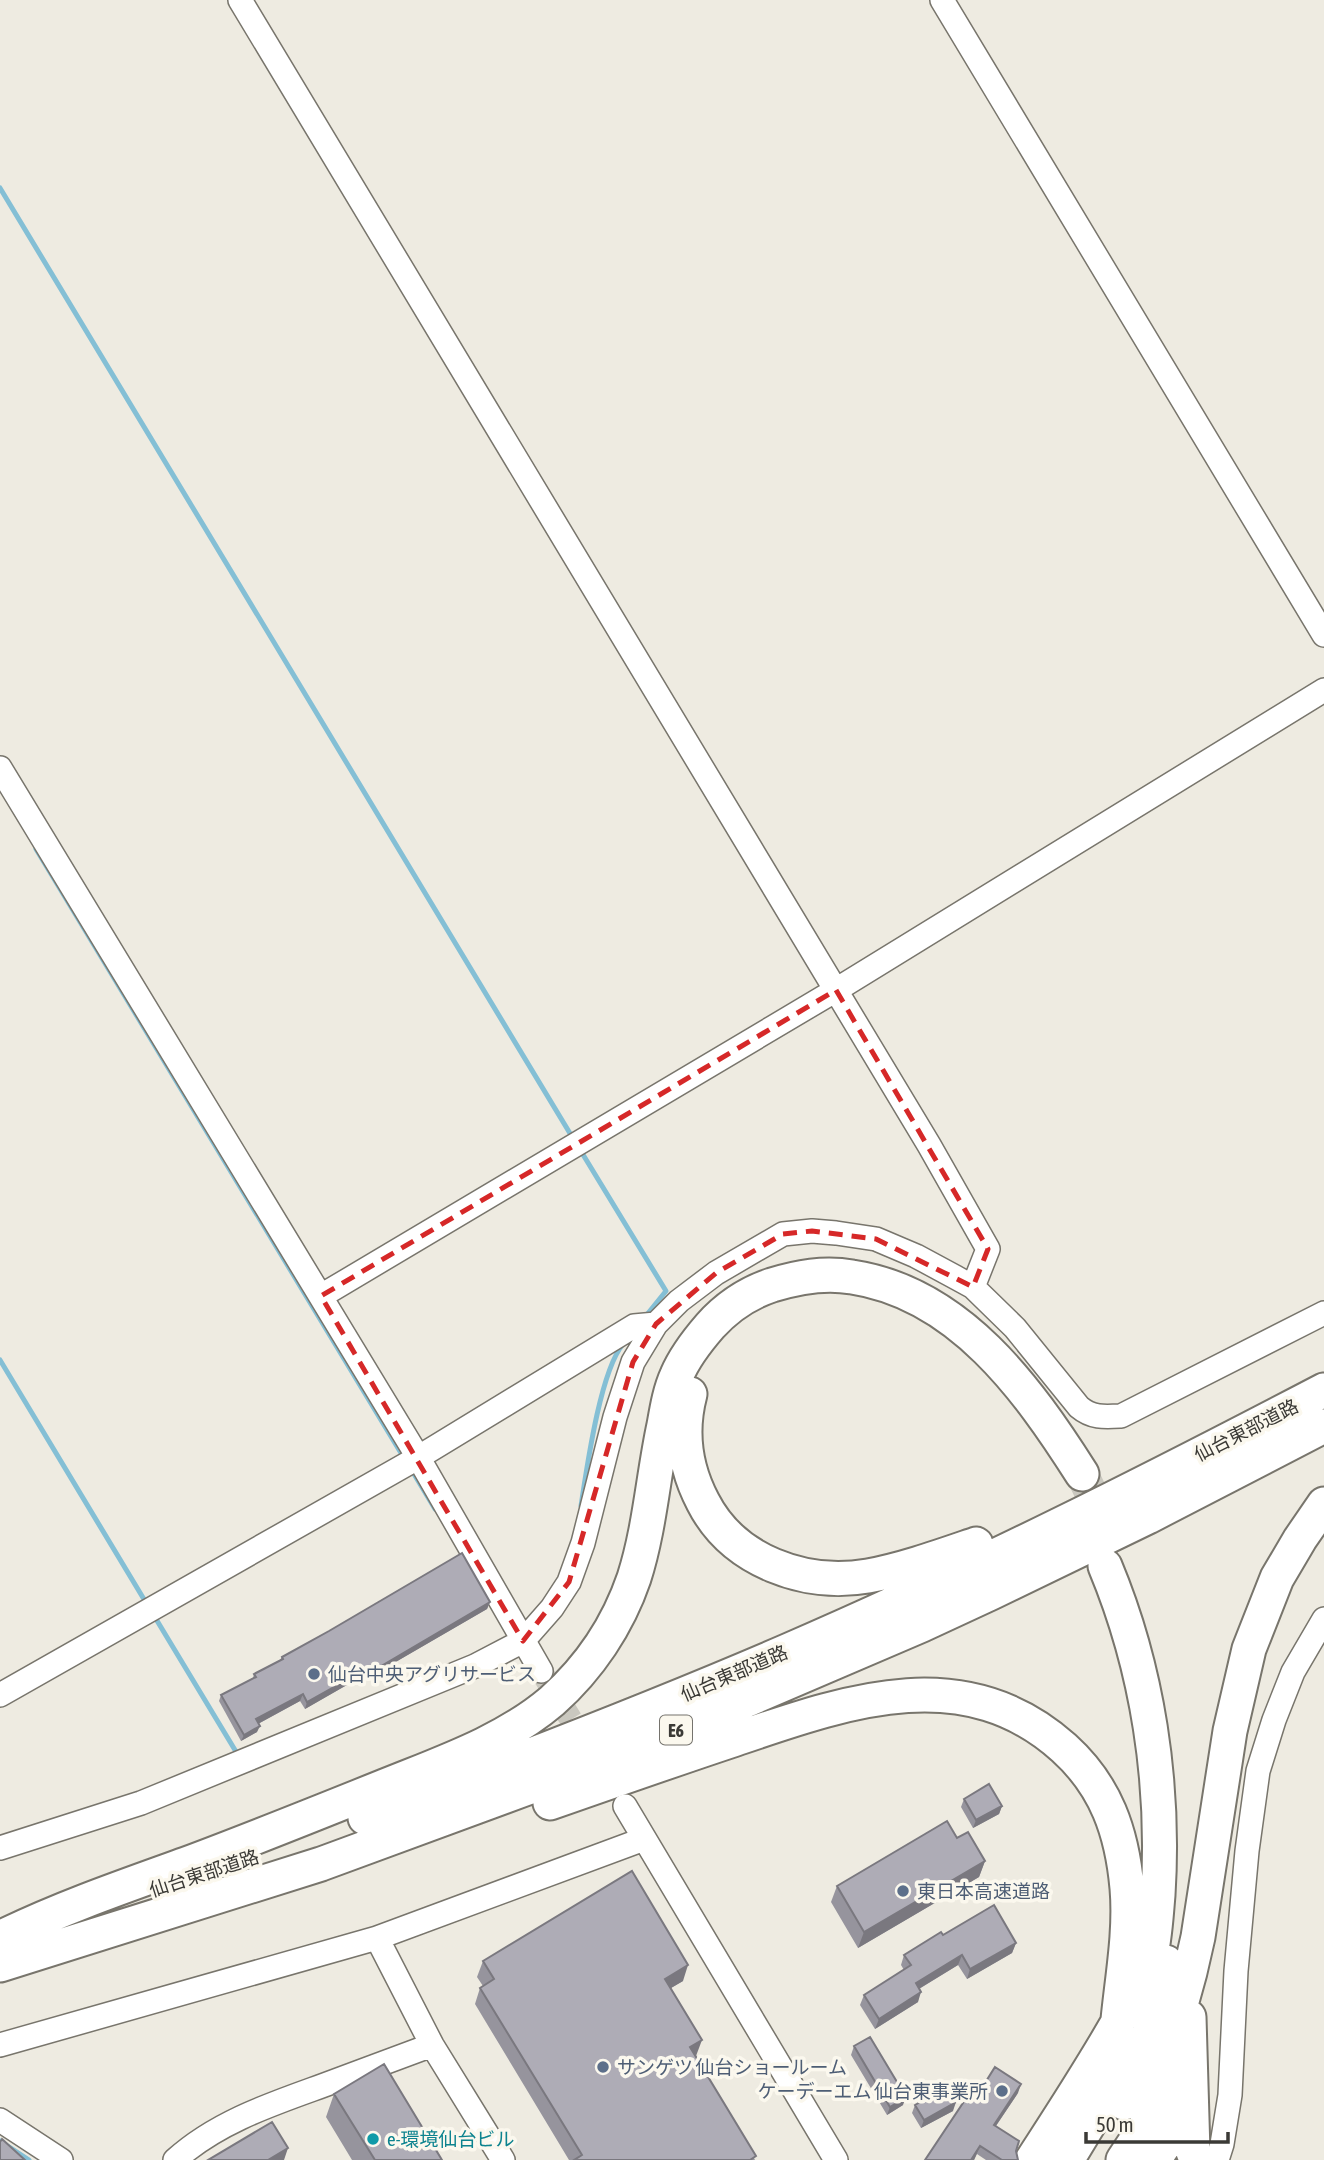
<svg xmlns="http://www.w3.org/2000/svg" width="1324" height="2160" font-family="'Asap Condensed','Noto Sans JP',sans-serif">
  <style>
    .lines { fill: none; stroke-linecap: round; stroke-linejoin: round }
    .stream { stroke: #84bfd5; stroke-width: 5 }
    .minor-tunnel { stroke: #cac8bf; stroke-width: 23; stroke-dasharray: 23 11; stroke-linecap: butt }
    .highway-tunnel { stroke: #cac8bf; stroke-width: 33; stroke-dasharray: 33 17; stroke-linecap: butt }
    .minor-casing { stroke: #78756c; stroke-width: 26 }
    .highway-casing { stroke: #78756c; stroke-width: 37 }
    .minor { stroke: #fff; stroke-width: 23 }
    .highway { stroke: #fff; stroke-width: 33 }
    .wall { fill: #96949d }
    .shaded-wall { fill: #7a787f }
    .building { fill: #aeacb6; stroke: #7a787f; stroke-width: 2 }
    .marked { fill: none; stroke: #d62828; stroke-width: 5; stroke-dasharray: 14 9; stroke-linejoin: round }
    .service-dot { fill: #5c6f8a; stroke: #fbf8ee; stroke-width: 2.5 }
    .culture-dot { fill: #0f9aa8; stroke: #fbf8ee; stroke-width: 2.5 }
    .labels { text-anchor: middle; dominant-baseline: central; stroke-width: 7; stroke-linejoin: round; paint-order: stroke }
    .shield { fill: #fbf8ee; stroke: #75736d; stroke-width: 2 }
    .shield-label { font-size: 18px; font-weight: bold; fill: #3b3a36 }
    .street-label { font-size: 19px; fill: #3b3a36; stroke: #fbf8ee }
    .service-label { font-size: 19px; fill: #4e5e75; stroke: #fbf8ee; text-anchor: start }
    .culture-label { font-size: 19px; fill: #0d838f; stroke: #fbf8ee; text-anchor: start }
  </style>
  <rect width="100%" height="100%" fill="#eeebe1"/>
  <g class="lines">
    <path class="stream" d="M0,188L574,1140
      M36,849L404,1458
      M579,1148L666,1291L645,1317
      M0,1360L148,1606
      M411,1469L435,1509
      M581,1506C587,1467 600,1372 623,1344
      M153,1614L238,1755
      M0,2141L29,2160"/>
    <path class="minor-tunnel" d="M541,1671L588,1747"/>
    <path class="highway-tunnel" d="M1082,1474L1122,1558"/>
    <g class="minor-casing">
      <path id="minor" d="M240,0L929,1145L988,1249L973,1287
        M942,0L1324,635
        M0,768L418,1457L541,1671
        M321,1296L836,990L1324,690
        M0,1695L414,1460L634,1326L656,1324
        M625,1806L836,2160
        M0,1848L141,1803L475,1666L523,1641L552,1608L569,1582L583,1543L615,1417L633,1362L656,1324L679,1301L716,1273L783,1234L812,1231L836,1233L876,1239L916,1256L955,1277L973,1287L1015,1328L1079,1407C1092,1418 1104,1417 1121,1416L1324,1313
        M0,2045L377,1938
        M0,2120L61,2160
        M175,2160C216,2123 269,2105 319,2087C357,2073 394,2059 432,2045
        M503,2160L432,2045L377,1938L644,1839
        M1217,2160L1222,2144L1230,2095L1236,1971L1247,1851L1258,1771L1274,1720L1293,1672L1324,1619"/>
    </g>
    <g class="highway-casing">
      <path id="highway" d="M690,1394C680,1432 685,1468 703,1502C733,1561 805,1587 868,1576C905,1569 941,1556 976,1544
        M550,1803C610,1782 670,1761 730,1741C842,1703 963,1657 1064,1748C1106,1786 1122,1832 1127,1888C1131,1935 1121,1983 1117,2030C1115,2046 1116,2074 1111,2088C1109,2096 1101,2104 1097,2111C1087,2127 1077,2144 1067,2160
        M365,1818C507,1765 648,1711 787,1651C970,1572 1148,1482 1324,1390
        M6,1935C64,1907 125,1886 186,1864C253,1839 320,1812 387,1785C444,1762 505,1741 552,1701C589,1668 618,1625 634,1578C650,1528 653,1476 664,1425C667,1408 670,1390 677,1375C685,1356 697,1341 710,1326C727,1307 748,1293 772,1285C798,1277 824,1272 852,1277C959,1293 1028,1389 1082,1474
        M0,1965L321,1864L533,1786L691,1724L922,1625L991,1593L1148,1517L1324,1426
        M1189,2017L1193,2152
        M1124,2103L1148,2040L1166,1962
        M1032,2160C1065,2109 1098,2059 1127,2006C1134,1992 1145,1978 1149,1963C1155,1942 1156,1917 1158,1895C1165,1783 1148,1669 1105,1566
        M1123,2160L1149,2121L1190,1972L1198,1937L1230,1731L1249,1649L1277,1578L1300,1539L1324,1504
        M1154,2160L1170,2136L1169,2085"/>
    </g>
    <use href="#minor" class="minor"/>
    <use href="#highway" class="highway"/>
  </g>
  <path class="wall" d="M490,1602L487,1609L368,1678L366,1674L305,1709L300,1701L258,1724L257,1732L241,1741L219,1701L221,1695L253,1678L254,1674L280,1660L282,1657Z
    M964,1799L1002,1806L999,1814L973,1828L961,1807Z
    M957,1838L985,1861L979,1877L858,1948L831,1902L837,1886Z
    M943,1935L1016,1943L1012,1953L967,1979L958,1965L919,1989L918,2002L875,2029L860,2005L864,1995L904,1970L901,1965L904,1955Z
    M483,1961L683,1981L671,1988L696,2056L755,2160H569L475,2004L480,1988L483,1986L477,1977Z
    M854,2046L903,2105L887,2115L851,2055Z
    M1018,2093L996,2126L1016,2151L1018,2160H986L977,2154L974,2160H925Z
    M334,2094L442,2160H352L326,2117Z
    M915,2105L953,2111L921,2128L912,2113Z"/>
  <path class="shaded-wall" d="M490,1602L487,1609L368,1678L371,1672Z
    M368,1668L366,1674L305,1709L307,1702Z
    M303,1694L300,1701L254,1726L256,1719Z
    M260,1726L257,1732L241,1741L244,1735Z
    M1002,1806L999,1814L973,1828L976,1820Z
    M985,1861L979,1877L858,1948L864,1932Z
    M1016,1943L1012,1953L967,1979L970,1969Z
    M962,1955L958,1965L912,1993L916,1983Z
    M688,1965L683,1981L659,1995L665,1979Z
    M921,1992L918,2002L875,2029L879,2019Z
    M702,2040L696,2056L690,2047Z
    M1021,2084L1018,2093L991,2133L994,2125Z
    M906,2097L903,2105L887,2115L890,2107Z
    M956,2102L953,2111L921,2128L924,2120Z
    M980,2146L974,2160H971Z
    M288,2148L284,2160H268Z"/>
  <path class="building" d="M462,1553L490,1602L371,1672L368,1668L307,1702L303,1694L256,1719L260,1726L244,1735L221,1695L256,1677L254,1674L283,1659L282,1657L329,1631Z
    M989,1784L1002,1806L976,1820L964,1799Z
    M947,1821L957,1838L968,1832L985,1861L864,1932L837,1886Z
    M632,1871L688,1965L665,1979L702,2040L690,2047L756,2156L750,2160H574L582,2155L480,1988L494,1979L483,1961Z
    M994,1905L1016,1943L970,1969L962,1955L916,1983L921,1992L879,2019L864,1995L911,1965L904,1955L941,1932L943,1935Z
    M870,2037L906,2097L890,2107L854,2046Z
    M384,2064L442,2160H375L334,2094Z
    M995,2067L1021,2084L994,2125L1019,2141L1016,2151L1018,2160H1002L980,2146L971,2160H925L977,2082L983,2086Z
    M947,2087L956,2102L924,2120L915,2105Z
    M272,2122L288,2148L268,2160H208Z
    M2,2139L25,2160H0V2142Z"/>
  <path class="marked" d="M836,990L988,1249L973,1287L876,1239L812,1231L783,1234L716,1273L656,1324L633,1362L569,1582L523,1641L321,1296Z"/>
  <g class="service-dot">
    <circle cx="314" cy="1674" r="7"/>
    <circle cx="903" cy="1891" r="7"/>
    <circle cx="603" cy="2067" r="7"/>
    <circle cx="1002" cy="2091" r="7"/>
  </g>
  <circle class="culture-dot" cx="373" cy="2139" r="7"/>
  <g class="labels">
    <rect class="shield" x="660" y="1715.5" width="32" height="29" rx="5"/>
    <g class="shield-label">
      <text x="676" y="1730">E6</text>
    </g>
    <g class="street-label">
      <text transform="translate(1246 1430) rotate(-27)">仙台東部道路</text>
      <text transform="translate(734 1673) rotate(-23)">仙台東部道路</text>
      <text transform="translate(204 1873) rotate(-18)">仙台東部道路</text>
    </g>
    <g class="service-label">
      <text x="328" y="1674">仙台中央アグリサービス</text>
      <text x="917" y="1891">東日本高速道路</text>
      <text x="617" y="2067">サンゲツ 仙台ショールーム</text>
      <text x="988" y="2091" text-anchor="end">ケーデーエム 仙台東事業所</text>
    </g>
    <g class="culture-label">
      <text x="387" y="2139">e-環境仙台ビル</text>
    </g>
  </g>
  <path d="M1086 2132v10h142v-10" fill="none" stroke="#3b3a36" stroke-width="3.5"/>
  <text x="1096" y="2132" font-size="21" fill="#3b3a36" stroke="#fbf8ee" stroke-width="5" paint-order="stroke">50 m</text>
</svg>
